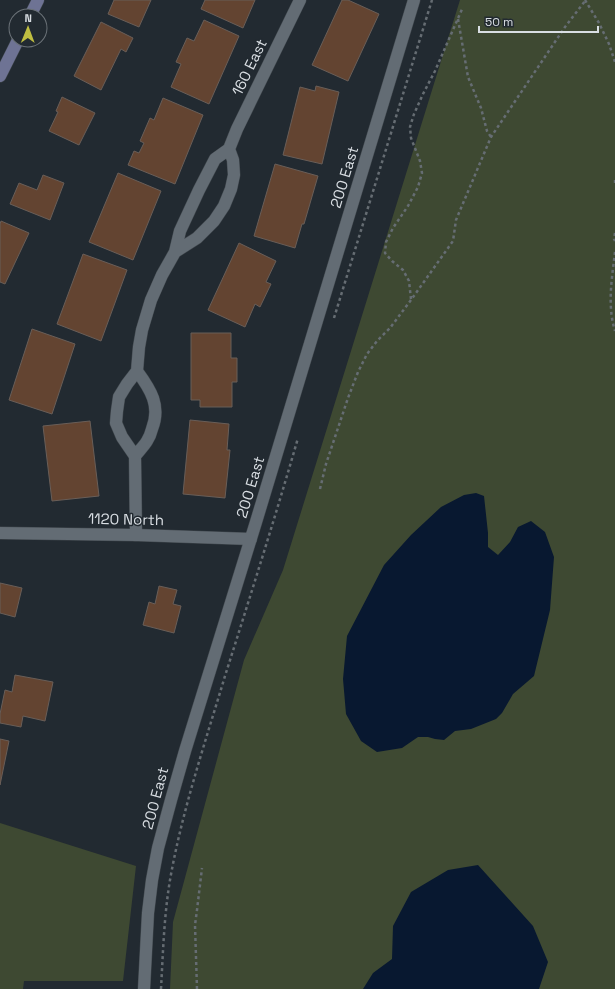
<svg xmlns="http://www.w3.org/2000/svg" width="615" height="989" font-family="'Space Grotesk',sans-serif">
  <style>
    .green { fill: #3e4932 }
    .water { fill: #081830 }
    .building { fill: #634431; stroke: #695e58 }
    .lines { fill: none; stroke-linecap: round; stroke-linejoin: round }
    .minor-casing { stroke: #41484e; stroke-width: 13 }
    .tertiary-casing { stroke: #41484e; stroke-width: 13 }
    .secondary-casing { stroke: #41484e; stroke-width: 13 }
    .path { stroke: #666d73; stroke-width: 2.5; stroke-dasharray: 3 3; stroke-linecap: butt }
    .minor { stroke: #636c74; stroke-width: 12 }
    .tertiary { stroke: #636c74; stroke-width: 12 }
    .secondary { stroke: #6e7394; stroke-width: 12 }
    .labels { text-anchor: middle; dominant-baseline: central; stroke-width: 3; stroke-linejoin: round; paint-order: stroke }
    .street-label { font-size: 15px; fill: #d9dee3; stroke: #222a31 }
  </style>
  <rect width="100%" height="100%" fill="#222a31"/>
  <path class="green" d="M460,0H615V989H170L173,922L244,660L283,570Z
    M0,823L136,866L123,981H24L23,989H0Z"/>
  <path class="water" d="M476,493L484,496L488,533V547L498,555L510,542L518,527L531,521L545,532L554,557L550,610L534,676L513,694L502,713L496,719L471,729L455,731L444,740L435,739L428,737H418L402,748L377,752L361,741L346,714L343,679L347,636L384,565L411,535L441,507L464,495Z
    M478,865L533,926L548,962L539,989H363L373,973L392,959L393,926L411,892L448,870Z"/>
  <path class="building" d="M114,0H151L139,27L108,14Z
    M205,0H255L243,28L201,9Z
    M342,0H348L379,14L348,81L312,65Z
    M204,20L239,36L209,104L171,87L181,64L176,62L187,38L194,41Z
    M101,22L133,38L126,52L121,49L101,90L74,76Z
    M316,86L339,92L322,164L283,155L300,87L315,91Z
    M62,97L95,113L79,145L49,131L58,112L56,111Z
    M163,98L203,115L175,184L128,165L134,151L139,153L144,143L140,141L150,118L154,120Z
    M275,164L318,176L304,224H302L295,248L254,236Z
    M118,173L161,191L133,260L89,242Z
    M43,175L64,183L50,220L10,204L19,183L37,190Z
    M1,221L29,233L5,284L0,282V224Z
    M239,243L276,261L266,282L271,284L260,307L255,304L245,327L208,310Z
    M83,254L127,270L101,341L57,324Z
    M32,329L75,344L52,414L9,400Z
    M191,333H231V358H237V382H232V407H200V400H191Z
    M190,420L229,424L227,450H230L225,498L183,494Z
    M90,421L99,496L52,501L43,426Z
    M0,583L22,588L15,617L0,613Z
    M159,586L177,590L173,604L181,606L174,633L143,625L149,602L155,604Z
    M15,675L53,682L45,721L23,716L21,727L0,723V714L5,690L12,692Z
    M0,739L9,741L0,785Z"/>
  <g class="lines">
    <g class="minor-casing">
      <path id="minor" d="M175,252L197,238L214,221L224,206L231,189L234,175L233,160L229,149
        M135,456C139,451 144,446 147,441C149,438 151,433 152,429C161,406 151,390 137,371
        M136,535L135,456L122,437L116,423L117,411L119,397L127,384L137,371L139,347L142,330L151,300L162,275L175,252L180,231L199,190L215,159L229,149L237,129L300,0"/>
    </g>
    <g class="tertiary-casing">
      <path id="tertiary" d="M0,533L136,535L251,539
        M144,989L148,913L152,880L158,848L171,800L185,751L256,522L414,0"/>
    </g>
    <g class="secondary-casing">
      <path id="secondary" d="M30,16L38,0
        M0,76L18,40"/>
    </g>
    <path class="path" d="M585,0L599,23L609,44L615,62
      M458,19L468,77L481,108L487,131L491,137
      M615,180V184
      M615,233L614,239L615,241
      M615,252C612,278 607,305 615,331
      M411,299L409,281L403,270L392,261L385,253L386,242L393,228L408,206L418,187L422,173L420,161L411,138L410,127L414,114L423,94L435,71L463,7
      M334,318L432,0
      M320,489L326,464L348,398L358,372L367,354L377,341L390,328L411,300L453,241L456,220L491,137L565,27L585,1
      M161,989C163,953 164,916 170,880C182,811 205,743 225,676C250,597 275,518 298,438
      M197,989L195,925L197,910L202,868"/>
    <use href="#minor" class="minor"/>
    <use href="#tertiary" class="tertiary"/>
    <use href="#secondary" class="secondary"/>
  </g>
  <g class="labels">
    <g class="street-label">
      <text transform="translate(249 67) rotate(-64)">160 East</text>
      <text transform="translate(344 177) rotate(-73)">200 East</text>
      <text transform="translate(250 487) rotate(-73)">200 East</text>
      <text transform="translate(126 519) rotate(1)">1120 North</text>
      <text transform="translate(155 798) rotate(-75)">200 East</text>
    </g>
  </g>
  <g transform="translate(28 28) rotate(1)"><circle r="19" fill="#222a31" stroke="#6b7278"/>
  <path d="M0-3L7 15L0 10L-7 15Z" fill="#bfbe41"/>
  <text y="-6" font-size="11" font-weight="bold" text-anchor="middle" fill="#d9dee3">N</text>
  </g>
  <path d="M479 26v6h119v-6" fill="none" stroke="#d9dee3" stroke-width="2"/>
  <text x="485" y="26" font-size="12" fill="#d9dee3" stroke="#222a31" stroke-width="3" paint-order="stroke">50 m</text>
</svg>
